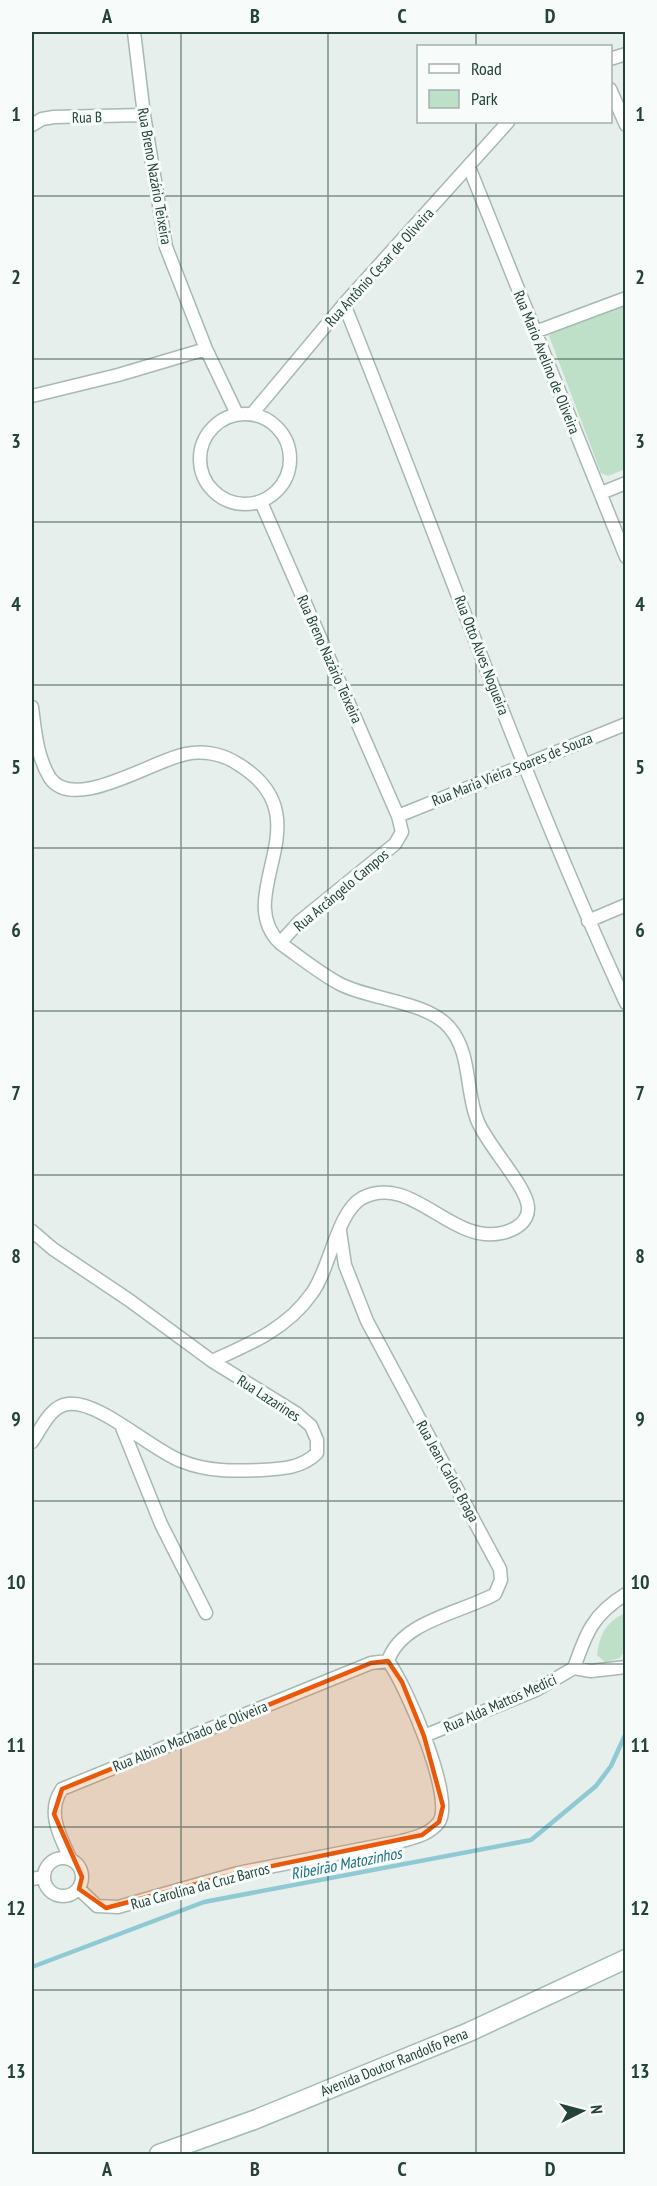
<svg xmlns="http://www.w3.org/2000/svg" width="657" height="2186" font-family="'PT Sans Narrow',sans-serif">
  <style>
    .green { fill: #bfe0c8 }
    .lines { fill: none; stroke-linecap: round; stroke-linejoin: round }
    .stream { stroke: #8ec9d4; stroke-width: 4.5 }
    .street-casing { stroke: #a8b8b2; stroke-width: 15 }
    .secondary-casing { stroke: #a4bbb3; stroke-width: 21 }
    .street { stroke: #fff; stroke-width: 12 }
    .secondary { stroke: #fff; stroke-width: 18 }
    .marked { fill: #e8590c; fill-opacity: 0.2; stroke: #e8590c; stroke-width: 4.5; stroke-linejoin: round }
    .grid { fill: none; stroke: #24423a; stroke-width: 1.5; stroke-opacity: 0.55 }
    .labels { text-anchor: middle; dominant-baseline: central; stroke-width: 6; stroke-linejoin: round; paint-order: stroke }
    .street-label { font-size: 15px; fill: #24423a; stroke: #f7fbf9 }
    .water-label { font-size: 16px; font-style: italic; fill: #1c6f80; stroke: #f7fbf9 }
    .neatline { fill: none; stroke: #24423a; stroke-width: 2 }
    .grid-label { font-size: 20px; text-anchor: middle; font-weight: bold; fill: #24423a }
  </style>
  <rect width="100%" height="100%" fill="#e6efeb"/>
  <path class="green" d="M625,302V469L608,476L601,473L549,336L555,330Z
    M625,1613V1650L620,1658L605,1662L597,1655C600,1634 606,1622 625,1613Z"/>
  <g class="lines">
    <path class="stream" d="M32,1967L204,1902L531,1840L596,1786L611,1766L626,1733"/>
    <g class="street-casing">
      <path id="street" d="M134,32L144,115L166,247L206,349L237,414
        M610,59L626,54
        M610,89L626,125
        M32,125L42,119L54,117L144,115
        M469,167L626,557
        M344,304C438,537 521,775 626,1003
        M535,332L626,298
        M32,396L118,375L206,349
        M200 459a45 45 0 1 1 90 0a45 45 0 1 1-90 0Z
        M252,414L344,304L508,122
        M601,493L626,483
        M32,707C35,731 37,757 50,778C74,813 153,760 186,754C203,750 223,754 238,764C327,818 230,894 280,943
        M398,816L626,724
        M588,921L626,905
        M32,1231L53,1249L129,1300L212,1361L296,1413L311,1426L317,1440V1453C302,1468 282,1469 262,1470C234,1471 208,1472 181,1461C150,1449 99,1400 68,1404C50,1406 41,1429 32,1442
        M340,1231L345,1265L367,1321L500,1569L501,1580L495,1594C461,1613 401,1621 388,1661
        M212,1361C250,1344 288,1328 312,1293C330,1269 337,1212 362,1198C411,1172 451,1245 502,1233C515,1230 529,1222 528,1207C527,1187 488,1146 478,1122C465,1092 472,1053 449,1027C426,1001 371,1000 340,984C319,973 300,957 280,943L299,922L395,844L402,832L398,816L261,502
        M121,1425L161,1524L206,1613
        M626,1594C593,1614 586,1633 574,1668L591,1671L626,1667
        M424,1736L536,1690L574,1668
        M44 1877a19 19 0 1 1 38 0a19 19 0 1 1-38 0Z
        M70,1858C60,1836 46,1812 62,1789L371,1663L388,1661
        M32,1879L43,1877
        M79,1889L97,1906L118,1907L238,1873L402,1841C416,1837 430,1834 439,1822C455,1798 406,1685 388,1661"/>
    </g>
    <g class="secondary-casing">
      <path id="secondary" d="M159,2154L254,2120L469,2032L626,1959"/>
    </g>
    <use href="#street" class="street"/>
    <use href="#secondary" class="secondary"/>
  </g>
  <path class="marked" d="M388,1661L402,1682L424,1736L443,1806L439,1822L422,1835L238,1873L106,1908L79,1889L82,1877L54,1814L62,1789L371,1663Z"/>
  <path class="grid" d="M181,32V2154M328,32V2154M476,32V46M476,122V2154M32,196H626M32,359H626M32,522H626M32,685H626M32,848H626M32,1011H626M32,1175H626M32,1338H626M32,1501H626M32,1664H626M32,1827H626M32,1990H626"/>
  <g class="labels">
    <g class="street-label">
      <text transform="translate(87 117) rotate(-1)">Rua B</text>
      <text transform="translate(155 176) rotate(80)">Rua Breno Nazário Teixeira</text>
      <text transform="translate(379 267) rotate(-48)">Rua Antônio Cesar de Oliveira</text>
      <text transform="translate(547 362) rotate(68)">Rua Mario Avelino de Oliveira</text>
      <text transform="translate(482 655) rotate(69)">Rua Otto Alves Nogueira</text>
      <text transform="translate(330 659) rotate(66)">Rua Breno Nazário Teixeira</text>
      <text transform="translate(512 769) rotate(-22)">Rua Maria Vieira Soares de Souza</text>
      <text transform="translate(341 890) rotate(-40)">Rua Arcângelo Campos</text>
      <text transform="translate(269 1398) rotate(33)">Rua Lazarines</text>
      <text transform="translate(448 1471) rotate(61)">Rua Jean Carlos Braga</text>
      <text transform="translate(500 1703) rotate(-24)">Rua Alda Mattos Medici</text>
      <text transform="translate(190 1736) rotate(-22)">Rua Albino Machado de Oliveira</text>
      <text transform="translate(200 1886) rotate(-15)">Rua Carolina da Cruz Barros</text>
      <text transform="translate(394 2062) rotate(-22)">Avenida Doutor Randolfo Pena</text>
    </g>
    <g class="water-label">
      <text transform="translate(346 1863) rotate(-11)">Ribeirão Matozinhos</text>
    </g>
  </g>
  <rect width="657" height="2186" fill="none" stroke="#f7fbf9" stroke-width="66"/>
  <rect x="417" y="45" width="195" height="78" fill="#f7fbf9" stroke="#a3b1ad" stroke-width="1.5"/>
  <rect x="429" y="64" width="30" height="9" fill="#ffffff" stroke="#a3b1ad" stroke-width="1.5"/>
  <text x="471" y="75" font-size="18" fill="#24423a">Road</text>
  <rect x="429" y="90" width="30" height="18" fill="#bfe0c8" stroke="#a3b1ad" stroke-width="1.5"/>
  <text x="471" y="105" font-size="18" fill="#24423a">Park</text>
  <g transform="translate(582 2111) rotate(84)" stroke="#f7fbf9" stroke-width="4.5" paint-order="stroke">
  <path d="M0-4.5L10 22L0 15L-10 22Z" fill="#24423a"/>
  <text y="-9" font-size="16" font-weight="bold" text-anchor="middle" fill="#24423a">N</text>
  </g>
  <rect x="33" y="33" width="591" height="2120" class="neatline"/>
  <g class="grid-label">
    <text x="107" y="23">A</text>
    <text x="255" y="23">B</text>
    <text x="402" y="23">C</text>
    <text x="550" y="23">D</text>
    <text x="16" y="121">1</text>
    <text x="640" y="121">1</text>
    <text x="16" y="284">2</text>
    <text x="640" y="284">2</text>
    <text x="16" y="448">3</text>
    <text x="640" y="448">3</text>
    <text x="16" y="611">4</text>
    <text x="640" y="611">4</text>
    <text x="16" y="774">5</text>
    <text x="640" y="774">5</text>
    <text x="16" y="937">6</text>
    <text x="640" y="937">6</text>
    <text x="16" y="1100">7</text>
    <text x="640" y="1100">7</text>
    <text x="16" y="1263">8</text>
    <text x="640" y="1263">8</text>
    <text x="16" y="1426">9</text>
    <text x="640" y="1426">9</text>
    <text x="16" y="1589">10</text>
    <text x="640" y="1589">10</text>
    <text x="16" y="1752">11</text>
    <text x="640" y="1752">11</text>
    <text x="16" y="1915">12</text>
    <text x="640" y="1915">12</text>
    <text x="16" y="2078">13</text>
    <text x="640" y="2078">13</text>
    <text x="107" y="2176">A</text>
    <text x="255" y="2176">B</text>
    <text x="402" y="2176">C</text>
    <text x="550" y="2176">D</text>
  </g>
</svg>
